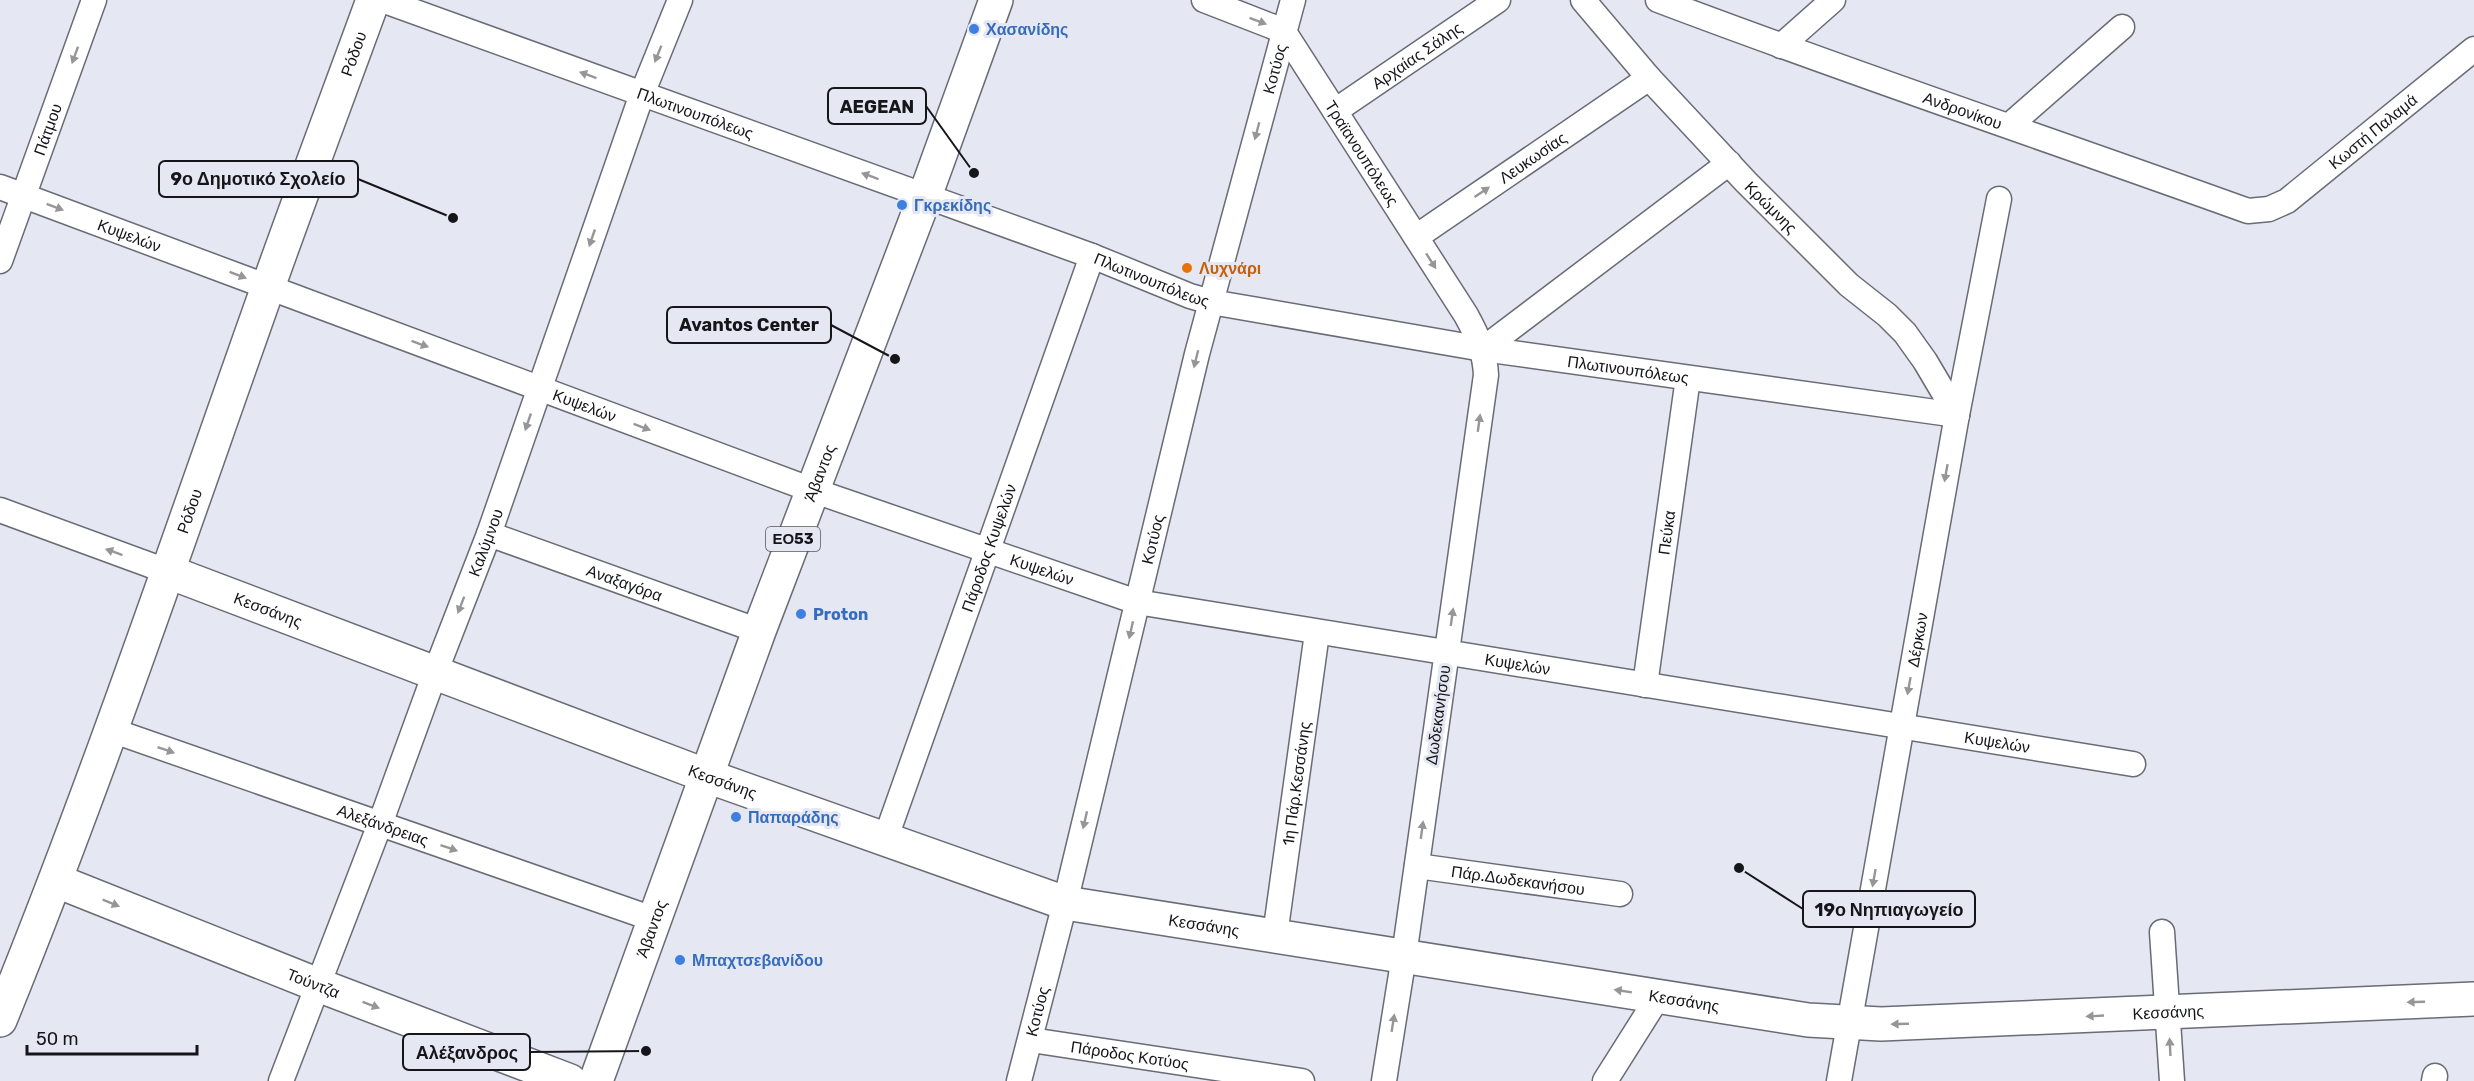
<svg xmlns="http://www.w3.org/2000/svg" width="2474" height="1081" font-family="Rubik,sans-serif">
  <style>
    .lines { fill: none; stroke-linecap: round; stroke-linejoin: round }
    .street-casing { stroke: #696b75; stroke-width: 27 }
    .secondary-casing { stroke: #696b75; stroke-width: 36 }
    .primary-casing { stroke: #696b75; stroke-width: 36 }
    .street { stroke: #fff; stroke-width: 24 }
    .secondary { stroke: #fff; stroke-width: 33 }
    .primary { stroke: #fff; stroke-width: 33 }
    .oneway { fill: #969698 }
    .shop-dot { fill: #3f7fe0; stroke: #e5e8f3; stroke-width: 2 }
    .food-dot { fill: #e8710a; stroke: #e5e8f3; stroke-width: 2 }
    .labels { text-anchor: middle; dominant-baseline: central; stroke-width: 6; stroke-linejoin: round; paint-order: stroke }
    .shield { fill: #e5e8f3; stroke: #53555b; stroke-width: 1.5 }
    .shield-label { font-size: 15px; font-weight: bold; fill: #15161a }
    .shop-label { font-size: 16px; font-weight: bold; fill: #366cbe; stroke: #e5e8f3; text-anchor: start }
    .street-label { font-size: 16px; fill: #15161a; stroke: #e5e8f3 }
    .food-label { font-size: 16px; font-weight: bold; fill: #c56008; stroke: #e5e8f3; text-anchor: start }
    .leader { fill: none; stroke: #15161a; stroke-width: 2 }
    .callout-dot { fill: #15161a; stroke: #e5e8f3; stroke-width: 2 }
    .callout { fill: #e5e8f3; stroke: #15161a; stroke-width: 2 }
    .callout-label { font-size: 18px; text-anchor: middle; font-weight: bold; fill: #15161a }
  </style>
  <rect width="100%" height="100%" fill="#e5e8f3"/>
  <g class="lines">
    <g class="street-casing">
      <g id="street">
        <path id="s1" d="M382,0L1092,256L1190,296L1211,302L1483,349L1957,415"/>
        <path id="s2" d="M1204,0L1271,26L1280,30L1288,38L1466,315C1477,335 1485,352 1486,375L1404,956L1384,1081"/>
        <path id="s3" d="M1583,0L1649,78L1746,182L1849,285L1887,315L1905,333L1925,361L1957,415"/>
        <path id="s4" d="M1658,0C1853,74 2051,140 2248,211L2269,209L2287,201L2474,49"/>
        <path d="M1781,46L1833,0"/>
        <path id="s5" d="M1335,111L1498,0"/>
        <path d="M2010,125L2122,27"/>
        <path id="s6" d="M0,187L812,490L1137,602L2133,764"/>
        <path id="s7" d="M1416,237L1649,78"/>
        <path id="s8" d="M0,261L94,0"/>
        <path d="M1483,349L1729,163"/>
        <path d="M0,510L169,572"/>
        <path id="s9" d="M489,534L759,631"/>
        <path id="s10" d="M1645,685L1688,378"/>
        <path id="s11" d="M111,730L656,920"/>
        <path id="s12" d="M885,840L1092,256"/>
        <path id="s13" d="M1417,866L1620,894"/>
        <path d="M2162,932L2172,1081"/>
        <path id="s14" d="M1275,935L1317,633"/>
        <path id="s15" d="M1031,1040L1302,1081"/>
        <path id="s16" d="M281,1081L380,824L435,673L489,534L642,94L680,0"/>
        <path id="s17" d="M1019,1081L1065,903L1197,354L1293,0"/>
        <path d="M1605,1081L1658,997"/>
        <path id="s18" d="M1839,1081L1957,415L1999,199"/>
        <path d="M2434,1081L2435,1076"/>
      </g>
    </g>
    <g class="secondary-casing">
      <g id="secondary">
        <path id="s19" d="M169,572L707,776L1065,903L1808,1020L1881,1024L2474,999"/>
        <path id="s20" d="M57,881L318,985L570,1081"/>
        <path id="s21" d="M0,1020C98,779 181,532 268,287C302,191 338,96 373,0"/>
      </g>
    </g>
    <g class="primary-casing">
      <g id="primary">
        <path id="s22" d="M596,1081L759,631L925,196L996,0"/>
      </g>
    </g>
    <use href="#street" class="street"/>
    <use href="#secondary" class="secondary"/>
    <use href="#primary" class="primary"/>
  </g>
  <defs><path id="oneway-solid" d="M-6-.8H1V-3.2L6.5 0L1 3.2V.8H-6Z" transform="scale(1.5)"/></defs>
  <g class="oneway">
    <use href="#oneway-solid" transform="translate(1258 21) rotate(21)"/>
    <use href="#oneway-solid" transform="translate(658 54) rotate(112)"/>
    <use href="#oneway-solid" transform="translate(75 55) rotate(110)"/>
    <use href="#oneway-solid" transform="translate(588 75) rotate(-160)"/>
    <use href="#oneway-solid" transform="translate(1257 131) rotate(105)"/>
    <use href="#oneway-solid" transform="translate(870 176) rotate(-160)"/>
    <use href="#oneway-solid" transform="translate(1482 192) rotate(-34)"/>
    <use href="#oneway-solid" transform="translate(55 207) rotate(21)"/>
    <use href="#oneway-solid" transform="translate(592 238) rotate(109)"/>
    <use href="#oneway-solid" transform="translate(1431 261) rotate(57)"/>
    <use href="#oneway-solid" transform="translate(238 275) rotate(21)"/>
    <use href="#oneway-solid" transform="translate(420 344) rotate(20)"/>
    <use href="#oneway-solid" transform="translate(1196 359) rotate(104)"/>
    <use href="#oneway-solid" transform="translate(528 422) rotate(109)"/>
    <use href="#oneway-solid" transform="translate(1479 423) rotate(-82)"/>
    <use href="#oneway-solid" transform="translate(642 427) rotate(21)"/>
    <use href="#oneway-solid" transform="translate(1946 473) rotate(100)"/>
    <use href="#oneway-solid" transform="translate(114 552) rotate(-160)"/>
    <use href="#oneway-solid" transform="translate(461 605) rotate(111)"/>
    <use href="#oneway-solid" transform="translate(1452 617) rotate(-82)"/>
    <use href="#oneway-solid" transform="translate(1131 630) rotate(103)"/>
    <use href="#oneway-solid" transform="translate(1909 686) rotate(100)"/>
    <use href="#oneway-solid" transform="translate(166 750) rotate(19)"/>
    <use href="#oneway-solid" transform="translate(1085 820) rotate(103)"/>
    <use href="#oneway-solid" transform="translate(1422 830) rotate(-82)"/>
    <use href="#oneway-solid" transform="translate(449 848) rotate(19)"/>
    <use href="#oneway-solid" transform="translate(1874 878) rotate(100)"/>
    <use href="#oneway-solid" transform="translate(111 903) rotate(22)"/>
    <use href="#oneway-solid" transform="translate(1623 991) rotate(-171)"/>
    <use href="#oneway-solid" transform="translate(2416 1002) rotate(178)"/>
    <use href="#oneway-solid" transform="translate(371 1005) rotate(21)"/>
    <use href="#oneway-solid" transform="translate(2095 1016) rotate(177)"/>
    <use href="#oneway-solid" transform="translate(1393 1023) rotate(-81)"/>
    <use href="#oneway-solid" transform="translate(1900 1024) rotate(178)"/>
    <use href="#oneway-solid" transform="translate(2170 1047) rotate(-93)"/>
  </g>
  <g class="shop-dot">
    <circle cx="974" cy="29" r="6"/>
    <circle cx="902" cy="205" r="6"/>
    <circle cx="801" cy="614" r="6"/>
    <circle cx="736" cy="817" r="6"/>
    <circle cx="680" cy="960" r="6"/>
  </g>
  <circle class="food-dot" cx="1187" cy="268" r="6"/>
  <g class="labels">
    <rect class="shield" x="766" y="527" width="54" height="24" rx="4.5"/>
    <g class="shield-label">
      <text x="793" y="539">ΕΟ53</text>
    </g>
    <g class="shop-label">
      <text x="986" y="29">Χασανίδης</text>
      <text x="914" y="205">Γκρεκίδης</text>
      <text x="813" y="614">Proton</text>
      <text x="748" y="817">Παπαράδης</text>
      <text x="692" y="960">Μπαχτσεβανίδου</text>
    </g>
    <g class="street-label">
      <text stroke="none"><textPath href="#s21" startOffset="1029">Ρόδου</textPath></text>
      <text stroke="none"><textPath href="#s5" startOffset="99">Αρχαίας Σάλης</textPath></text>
      <text stroke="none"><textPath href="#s17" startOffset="1044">Κοτύος</textPath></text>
      <text stroke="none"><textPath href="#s4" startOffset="324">Ανδρονίκου</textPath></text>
      <text stroke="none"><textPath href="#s1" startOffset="333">Πλωτινουπόλεως</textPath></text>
      <text stroke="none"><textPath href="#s8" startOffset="140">Πάτμου</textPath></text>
      <text stroke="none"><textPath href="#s4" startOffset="778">Κωστή Παλαμά</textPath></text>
      <text stroke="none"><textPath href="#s2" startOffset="230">Τραϊανουπόλεως</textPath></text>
      <text stroke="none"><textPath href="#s7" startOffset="141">Λευκωσίας</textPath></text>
      <text stroke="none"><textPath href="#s3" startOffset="280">Κρώμνης</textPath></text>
      <text stroke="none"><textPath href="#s6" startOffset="138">Κυψελών</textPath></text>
      <text stroke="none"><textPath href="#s1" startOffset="819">Πλωτινουπόλεως</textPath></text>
      <text stroke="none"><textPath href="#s1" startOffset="1305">Πλωτινουπόλεως</textPath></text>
      <text stroke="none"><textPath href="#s6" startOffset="624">Κυψελών</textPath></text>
      <text stroke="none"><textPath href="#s22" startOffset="648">Άβαντος</textPath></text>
      <text stroke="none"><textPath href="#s21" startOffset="543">Ρόδου</textPath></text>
      <text stroke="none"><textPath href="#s10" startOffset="154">Πεύκα</textPath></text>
      <text stroke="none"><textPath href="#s17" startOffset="558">Κοτύος</textPath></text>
      <text stroke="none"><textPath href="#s16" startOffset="576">Καλύμνου</textPath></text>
      <text stroke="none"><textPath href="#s12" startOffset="310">Πάροδος Κυψελών</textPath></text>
      <text stroke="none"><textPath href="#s6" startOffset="1110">Κυψελών</textPath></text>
      <text stroke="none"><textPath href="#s9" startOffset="144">Αναξαγόρα</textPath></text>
      <text stroke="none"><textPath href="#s19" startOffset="106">Κεσσάνης</textPath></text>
      <text stroke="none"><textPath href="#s18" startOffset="448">Δέρκων</textPath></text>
      <text stroke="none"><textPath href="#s6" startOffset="1596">Κυψελών</textPath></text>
      <text transform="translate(1438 715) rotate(-82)">Δωδεκανήσου</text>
      <text stroke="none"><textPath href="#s6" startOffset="2082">Κυψελών</textPath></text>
      <text stroke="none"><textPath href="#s19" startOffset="592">Κεσσάνης</textPath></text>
      <text stroke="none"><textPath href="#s14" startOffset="153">1η Πάρ.Κεσσάνης</textPath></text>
      <text stroke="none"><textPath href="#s11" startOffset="288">Αλεξάνδρειας</textPath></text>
      <text stroke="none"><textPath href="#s13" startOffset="102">Πάρ.Δωδεκανήσου</textPath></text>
      <text stroke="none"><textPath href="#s19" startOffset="1096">Κεσσάνης</textPath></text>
      <text stroke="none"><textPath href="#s22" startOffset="162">Άβαντος</textPath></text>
      <text stroke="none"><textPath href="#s20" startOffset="276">Τούντζα</textPath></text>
      <text stroke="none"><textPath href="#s19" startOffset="1582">Κεσσάνης</textPath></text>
      <text stroke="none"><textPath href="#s17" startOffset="72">Κοτύος</textPath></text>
      <text stroke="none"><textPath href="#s19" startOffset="2068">Κεσσάνης</textPath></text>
      <text stroke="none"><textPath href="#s15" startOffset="100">Πάροδος Κοτύος</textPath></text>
    </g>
    <g class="food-label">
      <text x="1199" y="268">Λυχνάρι</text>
    </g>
  </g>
  <path class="leader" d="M974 173L926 106M453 218L358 179M895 359L831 325M1739 868L1803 909M646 1051L530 1052"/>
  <g class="callout-dot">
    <circle cx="974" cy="173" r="6"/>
    <circle cx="453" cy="218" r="6"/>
    <circle cx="895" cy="359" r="6"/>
    <circle cx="1739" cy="868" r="6"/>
    <circle cx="646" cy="1051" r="6"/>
  </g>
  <g class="callout">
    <rect x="828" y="88" width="98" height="36" rx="6"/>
    <rect x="159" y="161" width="199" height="36" rx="6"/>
    <rect x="667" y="307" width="164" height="36" rx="6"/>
    <rect x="1803" y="891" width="172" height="36" rx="6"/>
    <rect x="403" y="1034" width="127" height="36" rx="6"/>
  </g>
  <g class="callout-label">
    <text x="877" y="113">AEGEAN</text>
    <text x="258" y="185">9ο Δημοτικό Σχολείο</text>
    <text x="749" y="331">Avantos Center</text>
    <text x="1889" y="916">19ο Νηπιαγωγείο</text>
    <text x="467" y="1059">Αλέξανδρος</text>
  </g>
  <path d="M27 1045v9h170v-9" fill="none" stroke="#15161a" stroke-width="3"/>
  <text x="36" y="1045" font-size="18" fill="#15161a" stroke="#e5e8f3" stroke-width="4.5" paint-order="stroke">50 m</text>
</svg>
